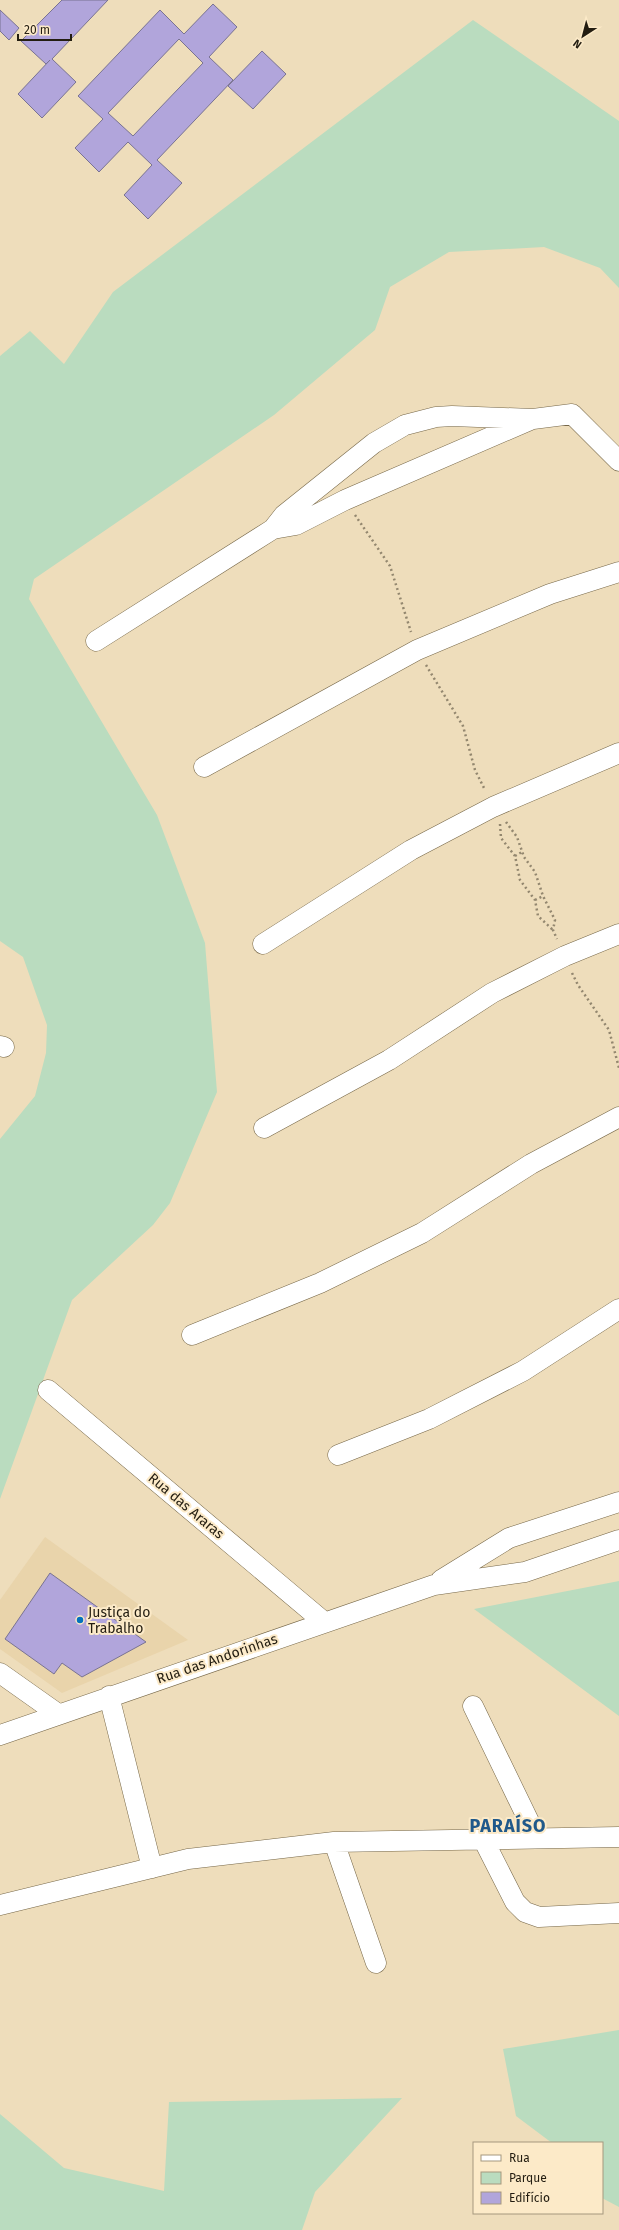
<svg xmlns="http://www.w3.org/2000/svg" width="619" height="2230" font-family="'Fira Sans',sans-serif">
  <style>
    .built { fill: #e9d4ab }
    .green { fill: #badcbf }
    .building { fill: #b1a5db; stroke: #797392; fill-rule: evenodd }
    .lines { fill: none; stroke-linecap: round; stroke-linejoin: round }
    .minor-casing { stroke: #766748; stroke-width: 21 }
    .path { stroke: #93876f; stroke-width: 2.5; stroke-dasharray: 2 3; stroke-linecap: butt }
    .minor { stroke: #fff; stroke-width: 20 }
    .poi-dot { fill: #0472bd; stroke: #fceac8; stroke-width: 1.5 }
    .labels { text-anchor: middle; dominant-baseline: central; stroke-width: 4; stroke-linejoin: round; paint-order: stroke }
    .street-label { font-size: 14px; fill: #231d11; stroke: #fceac8 }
    .poi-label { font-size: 14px; fill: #231d11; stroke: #fceac8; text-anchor: start }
    .district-label { font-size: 18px; font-weight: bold; letter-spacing: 1px; fill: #20598a; stroke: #fceac8 }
  </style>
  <rect width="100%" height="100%" fill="#edb"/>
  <path class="built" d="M45,1537L188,1640L62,1693L0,1649V1600Z"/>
  <path class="green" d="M473,20L619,121V288L600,268L544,247L449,252L390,287L375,330L274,415L34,579L29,599L157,815L205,943L217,1092L170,1203L153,1225L72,1300L0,1499V1139L35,1096L46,1053L47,1025L23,957L0,941V356L30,331L64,364L113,292Z
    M619,1581V1716L474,1609Z
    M619,2030V2207L602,2198V2143H552L516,2116L503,2049Z
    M402,2098L315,2192L302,2230H0V2114L64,2168L164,2191L169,2102Z"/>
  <path class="building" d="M62,0H108L52,59L76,82L42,118L18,94L50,60L46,64L21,41Z
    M213,4L237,27L209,57L233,80L157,160L182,183L148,219L124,195L152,165L128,142L99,172L75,148L103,119L78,96L160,10L184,34ZM179,39L203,63L133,136L108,113Z
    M0,10L19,28L9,40L0,31Z
    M262,51L286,74L253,109L228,86Z
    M50,1573L146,1642L82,1677L62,1663L54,1674L5,1639Z"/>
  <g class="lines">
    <g class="minor-casing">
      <path id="minor" d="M273,529L296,525L345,500L530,420
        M96,641L273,529L284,515L374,443L405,425L436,417L452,416L533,419L572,414L619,461
        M204,767L417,650L550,594L619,572
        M263,944L411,850L493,807L619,753
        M0,1046L4,1047
        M264,1128L389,1060L492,993L565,956L619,934
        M192,1335L320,1283L422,1233L531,1164L619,1117
        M48,1390L324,1622
        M338,1455L429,1419L523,1371L619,1309
        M441,1580L509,1538L619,1502
        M0,1673L58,1714
        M109,1696L152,1868
        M473,1706L537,1838
        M0,1735L434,1585L525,1572L619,1540
        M483,1839L515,1902L525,1912L539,1917L619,1913
        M334,1842L376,1963
        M0,1905L188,1859L334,1842L619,1837"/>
    </g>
    <path class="path" d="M355,515L390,566L411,632
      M426,665L463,726L475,770L485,790
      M506,822L517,837L524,857L535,872L543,896L555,920L553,930L557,939
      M500,824L501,838L515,856L520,880L535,900L538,916L553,930
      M515,856L522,852
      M535,900L543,896
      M572,973L578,985L609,1030L619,1068"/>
    <use href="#minor" class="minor"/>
  </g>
  <circle class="poi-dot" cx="80" cy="1620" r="4"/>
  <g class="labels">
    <g class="street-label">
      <text transform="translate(186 1506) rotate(40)">Rua das Araras</text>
      <text transform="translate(217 1659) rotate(-19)">Rua das Andorinhas</text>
    </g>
    <g class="poi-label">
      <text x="88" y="1612">Justiça do<tspan x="88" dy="16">Trabalho</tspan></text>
    </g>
    <g class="district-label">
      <text x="508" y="1826">PARAÍSO</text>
    </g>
  </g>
  <rect x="473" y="2142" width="130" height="72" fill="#fceac8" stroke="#a5987f"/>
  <rect x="481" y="2155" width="20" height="6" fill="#ffffff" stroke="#a5987f"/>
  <text x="509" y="2162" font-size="12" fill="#231d11">Rua</text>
  <rect x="481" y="2172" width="20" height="12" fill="#badcbf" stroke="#a5987f"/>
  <text x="509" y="2182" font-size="12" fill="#231d11">Parque</text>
  <rect x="481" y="2192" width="20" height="12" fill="#b1a5db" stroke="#a5987f"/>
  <text x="509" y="2202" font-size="12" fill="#231d11">Edifício</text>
  <g transform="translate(583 36) rotate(216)" stroke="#fceac8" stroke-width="3" paint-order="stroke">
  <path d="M0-3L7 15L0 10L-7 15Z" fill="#231d11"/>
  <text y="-6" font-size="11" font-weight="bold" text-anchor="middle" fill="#231d11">N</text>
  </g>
  <path d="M18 34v6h53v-6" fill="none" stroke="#231d11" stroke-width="2"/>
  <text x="24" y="34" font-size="12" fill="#231d11" stroke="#fceac8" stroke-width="3" paint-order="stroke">20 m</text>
</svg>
